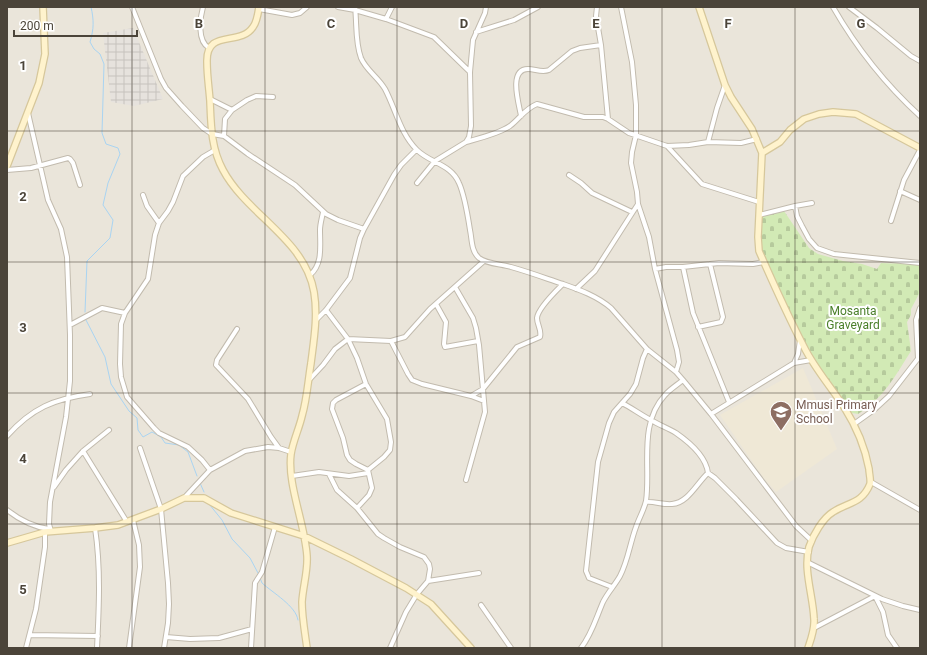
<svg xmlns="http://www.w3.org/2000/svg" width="927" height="655" font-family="Roboto,sans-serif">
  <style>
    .residential { fill: #eae5da }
    .industrial { fill: url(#industrial-grid) }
    .education { fill: #efe8d6 }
    .cemetery { fill: url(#cemetery-stones) }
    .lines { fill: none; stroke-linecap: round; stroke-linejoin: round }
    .stream { stroke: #a9d4f2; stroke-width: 1 }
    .street-casing { stroke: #c2bbae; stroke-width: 6 }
    .secondary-casing { stroke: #d6c79b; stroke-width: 8 }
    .street { stroke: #fff; stroke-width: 4 }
    .secondary { stroke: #fff3cd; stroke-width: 5.5 }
    .grid { fill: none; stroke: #4b4439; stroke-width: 1; stroke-opacity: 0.55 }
    .labels { text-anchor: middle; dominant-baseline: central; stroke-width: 4; stroke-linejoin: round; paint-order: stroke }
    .park-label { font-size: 12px; fill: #4a7f2a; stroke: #fff }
    .education-label { font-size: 12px; fill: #785e54; stroke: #fff; text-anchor: start }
    .grid-label { font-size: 13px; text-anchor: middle; font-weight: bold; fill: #4b4439; stroke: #fff; stroke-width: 4; stroke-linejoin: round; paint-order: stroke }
  </style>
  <defs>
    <pattern id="industrial-grid" width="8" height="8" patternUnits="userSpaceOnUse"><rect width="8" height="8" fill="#e6e2dd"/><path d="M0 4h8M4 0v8" fill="none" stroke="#c7c3be"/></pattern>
    <pattern id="cemetery-stones" width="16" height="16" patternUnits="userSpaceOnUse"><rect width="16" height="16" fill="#d2eab5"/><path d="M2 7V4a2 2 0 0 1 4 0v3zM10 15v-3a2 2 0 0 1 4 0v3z" fill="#b6ca9c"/></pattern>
  </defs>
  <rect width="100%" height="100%" fill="#f6f3ec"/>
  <path class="residential" d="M7,7H920V648H7Z"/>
  <path class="industrial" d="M133,28L163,99L134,106L111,102L103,33Z"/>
  <path class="education" d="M803,368L837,449L776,492L763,477L720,415Z"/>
  <path class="cemetery" d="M784,211L809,248L818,254L843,261L862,264L877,269L881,263C886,263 892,264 897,263C909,262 908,261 920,264V292L911,309V315L907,322L911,351C895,376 884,398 858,414L847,412L807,349L761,253V217Z"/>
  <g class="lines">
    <path class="stream" d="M85,312L87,261L110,238L113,220L103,205L108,183L120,154L118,148L106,144L102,133L104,64L100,54L94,49L90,42C94,29 94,20 91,7
      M86,320L105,357L111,384L129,411L137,418L138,430L143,437L152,432L161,437L165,443L179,445L188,452L197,476
      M200,483L204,492
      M209,504L222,520L232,539L250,558L258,573
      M260,578L262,583C273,593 296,606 298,620"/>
    <g class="street-casing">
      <path id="street" d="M132,7L161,79L166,88L182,106L203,128L212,134L224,136L248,154L295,185L326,214L338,220L364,229
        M203,7C200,18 197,41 209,48
        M338,7L355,10L386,19L434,37L470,72
        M355,7C357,24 355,42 361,58C366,70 378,77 385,89C396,110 400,133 417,150C430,163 451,164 459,183C464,194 468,217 470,230C472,239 471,251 479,258C487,264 501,264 511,267C529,272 545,278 563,284C580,290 597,296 611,308L647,349L676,372L683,380L711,414L796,526L812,541
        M597,7L596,16L601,45L608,119
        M833,7C856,47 886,85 920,116
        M849,7L877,28L911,56L920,61
        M259,9L292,15L300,13L307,7
        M386,19L392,7
        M476,32L514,20L538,7
        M210,99L232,110
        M28,113L48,200L61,229L67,257L70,335V381L66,417L50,502L49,524L51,531
        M521,116C519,104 508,69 528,69C535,69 542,73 549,70L572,51L580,48L601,45
        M224,136L225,119L232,110L247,100L256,96L273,97
        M466,142C480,138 498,134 510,126C519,119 526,108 537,104L584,117H603L608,119L629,133L667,146L689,145L708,142L741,143L757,139
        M708,142L717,108L725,85
        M667,146L702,184L759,202
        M7,170L31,168L68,158L70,159L73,163L80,185
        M569,175L581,183L592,193L632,212
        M417,183L435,161L466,142L469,137L471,126L470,72L473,40L485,13L486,7
        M900,191L920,200
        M143,195L147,206L159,223
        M638,204L649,237L655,269L677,350L679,362L676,372
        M795,206L797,216L802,226L809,239L817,248L834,254L920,263
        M759,215L795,206L812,203
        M891,221L904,180L920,150
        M683,267L693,313L729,402
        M655,269L666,267H683L719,263L753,264L764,262
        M310,275C323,264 320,246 320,230C320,224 322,218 323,212
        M455,287L473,318L476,328L479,345L485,412L466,480
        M576,289L595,271L638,204L637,192L631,163L632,152L636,135V105L632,62L621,7
        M436,304L446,322L444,344L445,347L478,341
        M326,310L348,339L357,358L366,384L387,419L391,442L390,450L384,457L368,470L372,488L369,495L357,508L378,534L384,538L400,547L424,557L429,564L430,569L428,581L417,594L406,612L390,648
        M125,313L121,324L120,364L121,377L127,397L154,428L159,433L188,447L202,460L210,470
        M316,320L326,310L350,278L360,238L364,229L394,175L401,165L416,150
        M70,325L102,308L125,313L148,279L155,235L159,223L168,211L173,202L183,176L203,157L215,150
        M698,327L721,322L723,317L710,264
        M237,329L217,360L216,365L248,399L271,437L279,448
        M391,341L408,374L412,380L422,384L471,396L484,401
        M918,358L916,320L920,308
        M794,363L811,360
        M309,380L323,365L335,349L348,339L391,341L405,337L430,309L484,261
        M366,384L336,400L333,403L332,409L343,438L347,455L350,460L356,464L368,470
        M471,396L483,389L517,347L540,337C542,330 537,325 537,318C538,308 556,291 563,284
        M622,403C632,408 641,415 651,420C659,425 668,428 676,433C689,442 706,457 708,473
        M711,414L794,363L798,354L800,340
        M854,424L875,409L889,396L920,356
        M7,436C32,408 54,399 90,394
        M140,448L161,509L168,583L169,604L168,623L164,648
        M83,451L127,522
        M329,474L337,490L357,508
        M292,476L319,472L349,476L368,473
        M871,482L920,510
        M54,487L66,470L83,451L109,430
        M184,498L210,470L245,451L268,447L279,448L291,452
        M646,502C654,501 663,505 672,504C688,503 697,483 708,473L715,478L736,499L777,543L786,548L809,552
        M7,510C20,520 33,527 49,529
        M95,528C101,568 99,608 97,648
        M807,562L882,599L903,606L920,610
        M428,581L479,573
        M612,587L589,578L586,571L598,462L609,423L614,412L630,394L636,384L643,358L647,349
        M481,605L511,648
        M814,628L875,596L883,612L888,635L897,648
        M30,635L98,636
        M166,637L190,639L219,638L252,629
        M26,648L36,609L45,547V532
        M129,648L140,567L139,545L133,520
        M251,648L255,583L262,572L275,527
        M581,648C592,634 596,618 603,602C608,592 615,585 620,576C628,561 630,543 636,527C639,518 644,510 646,501C651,467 638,424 665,395C670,389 677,385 683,380"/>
    </g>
    <g class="secondary-casing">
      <path id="secondary" d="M259,7C258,14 257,22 253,27C240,47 206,28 207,62C207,75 209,88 210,101C211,125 211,148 223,170C247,215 305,239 314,292C318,316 314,339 311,363C308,381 307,399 302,416C299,429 293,441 291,454C287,484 305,524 307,556C308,571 303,586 302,602C302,617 305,633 307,648
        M699,7L725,85L731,97L752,129L762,153L758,237L759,251C773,283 788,316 804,347C815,369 831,387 844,407C856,426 865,447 869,469C869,473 871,480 870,484C862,504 848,502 833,512C823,518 813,535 809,547C803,570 813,595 814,619C815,629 811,639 808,648
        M762,153L780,142L790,130L804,119L819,114L833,112L856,114L920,148
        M7,166L39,83L45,54L43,7
        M7,543L45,532L95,528L118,525L161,509L184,498H204L231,513L304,536L351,559L406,588L431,604L471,648"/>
    </g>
    <use href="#street" class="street"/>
    <use href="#secondary" class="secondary"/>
  </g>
  <path class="grid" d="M132,7V648M265,7V648M397,7V648M530,7V648M662,7V648M795,7V648M7,131H920M7,262H920M7,393H920M7,524H920"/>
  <defs>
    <g id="school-pin" transform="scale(1.15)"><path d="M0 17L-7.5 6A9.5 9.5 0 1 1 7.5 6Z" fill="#8d6e63" stroke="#fff"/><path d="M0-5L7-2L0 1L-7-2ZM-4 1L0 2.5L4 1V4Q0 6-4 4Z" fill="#fff"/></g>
  </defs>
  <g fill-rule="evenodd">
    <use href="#school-pin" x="781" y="412"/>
  </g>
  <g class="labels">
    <g class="park-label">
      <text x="853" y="311">Mosanta<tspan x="853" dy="14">Graveyard</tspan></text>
    </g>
    <g class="education-label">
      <text x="796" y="405">Mmusi Primary<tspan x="796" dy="14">School</tspan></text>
    </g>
  </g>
  <g class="grid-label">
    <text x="199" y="28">B</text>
    <text x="331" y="28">C</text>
    <text x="464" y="28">D</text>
    <text x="596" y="28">E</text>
    <text x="728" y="28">F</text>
    <text x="861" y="28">G</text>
    <text x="23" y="70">1</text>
    <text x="23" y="201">2</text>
    <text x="23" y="332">3</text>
    <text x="23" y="463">4</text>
    <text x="23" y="594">5</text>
  </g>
  <rect width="927" height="655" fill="none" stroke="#4b4439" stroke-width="16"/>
  <path d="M14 30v6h123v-6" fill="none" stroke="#4b4439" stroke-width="2"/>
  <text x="20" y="30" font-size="12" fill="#4b4439" stroke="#ffffff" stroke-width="3" paint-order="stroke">200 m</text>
</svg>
